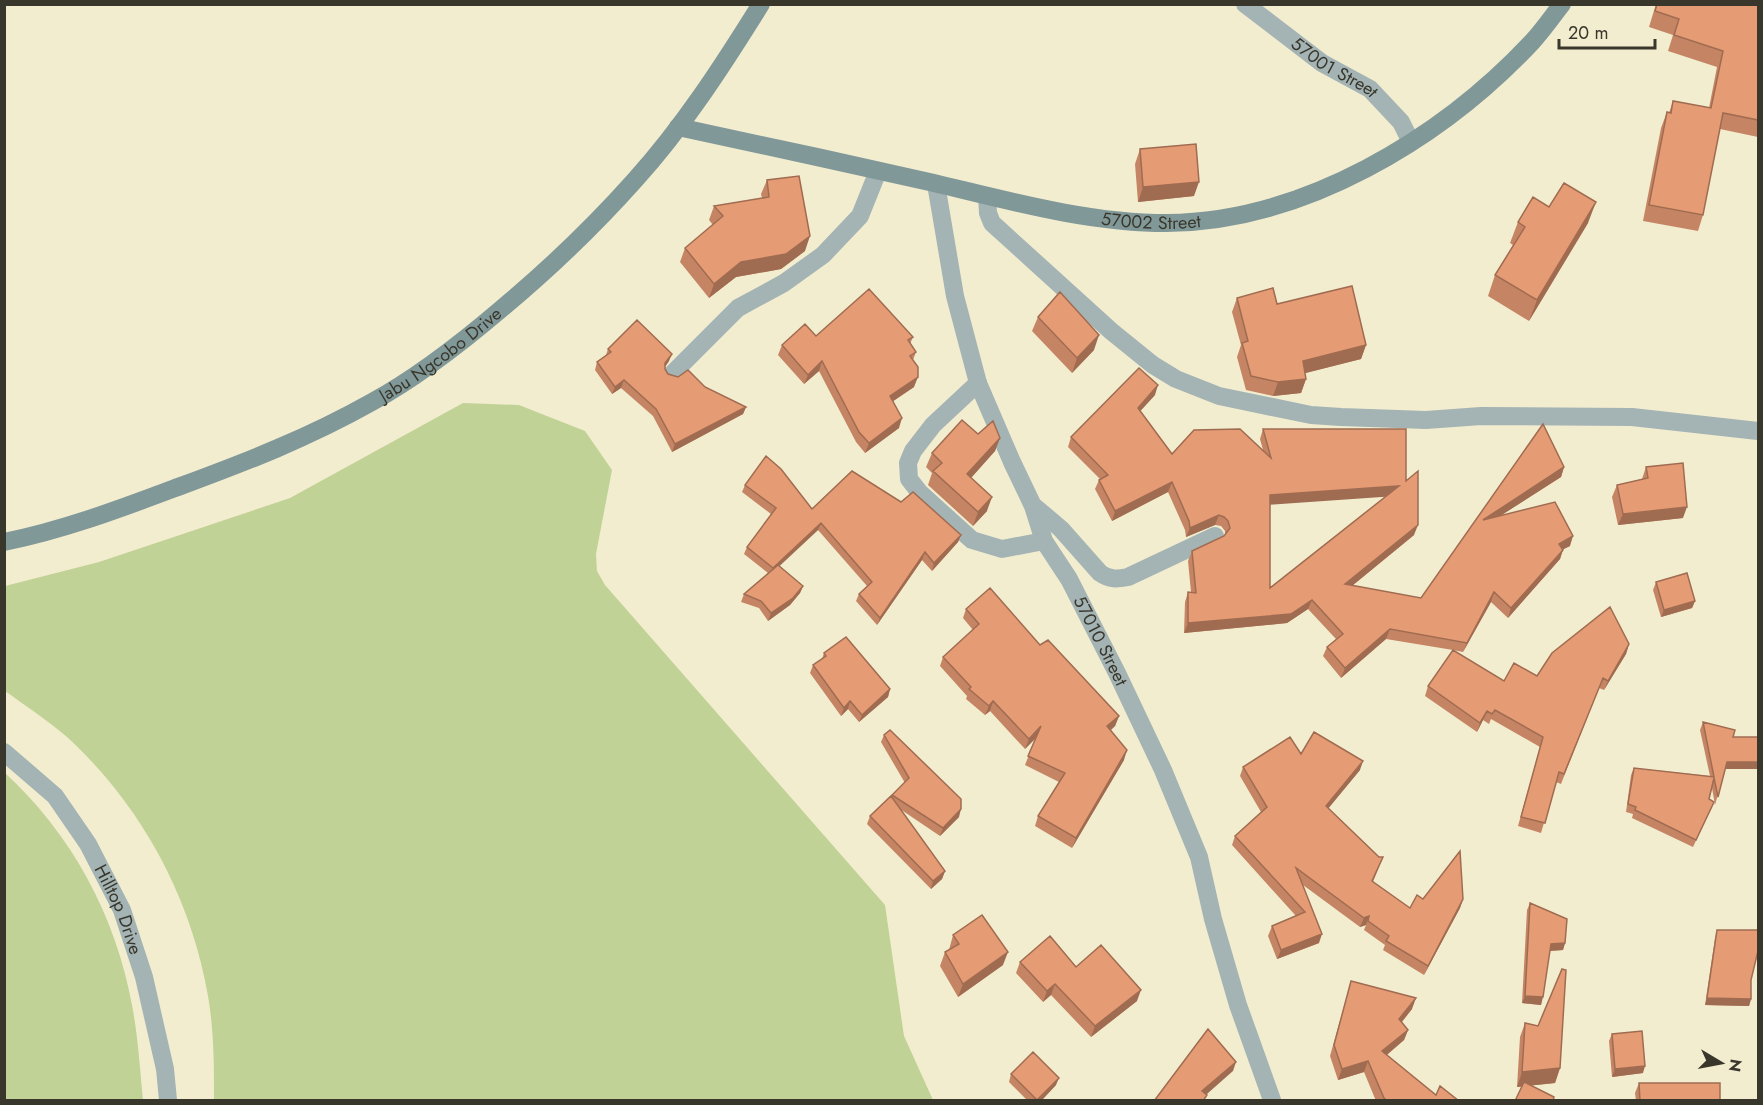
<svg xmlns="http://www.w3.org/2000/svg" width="1763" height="1105" font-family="Jost,sans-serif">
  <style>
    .green { fill: #c1d296 }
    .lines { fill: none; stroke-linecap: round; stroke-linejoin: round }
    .street { stroke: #a4b3b4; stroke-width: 18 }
    .secondary { stroke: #819898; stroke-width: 18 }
    .wall { fill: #c58564; fill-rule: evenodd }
    .shaded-wall { fill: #a06c51 }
    .building { fill: #e59b74; stroke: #a06c51; stroke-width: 1.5; fill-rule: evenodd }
    .labels { text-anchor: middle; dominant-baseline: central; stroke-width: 4.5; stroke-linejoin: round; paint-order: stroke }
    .street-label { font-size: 18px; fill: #39372c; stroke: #f3edd0 }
  </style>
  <rect width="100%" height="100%" fill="#f3edd0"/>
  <path class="green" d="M463,403L519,405L585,431L612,470L596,554L597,571L605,585L885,905L904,1036L933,1100H214C214,1066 214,1031 208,996C191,897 141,805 67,737C47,720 26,706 5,691V586L99,562L290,498Z
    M4,772C71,833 116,916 132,1005C138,1036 140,1069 143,1100H5Z"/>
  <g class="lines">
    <g class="street">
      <path id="s1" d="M1245,4L1322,63L1370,89L1401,122L1411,142"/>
      <path id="s2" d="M936,184L955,296L978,383L1012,462L1033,506L1044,541L1069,579L1117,673L1163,770L1199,857L1213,919L1238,1005L1272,1100"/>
      <path d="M987,196L988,213L992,223L1111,331L1153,365L1176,379L1219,396L1311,415L1341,417L1426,420L1481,416L1632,417L1758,431"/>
      <path d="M673,373L738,308L784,283L823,255L860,216L878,171"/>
      <path d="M978,383L933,425L913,451L908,463L909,479L920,493L972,540L1002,549L1044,541"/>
      <path d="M1035,507L1061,529L1100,573C1110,580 1117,579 1128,577L1215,536"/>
      <path id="s3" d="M4,752L55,796L88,844L122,910L144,977L165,1069L168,1100"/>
    </g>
    <g class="secondary">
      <path id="s4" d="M678,127C763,145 849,164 934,183C1010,201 1088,223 1167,223C1303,222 1441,139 1532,42C1543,30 1552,17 1562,4"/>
      <path id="s5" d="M4,542C64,530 122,508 178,487C246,462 308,438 372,402C418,377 460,344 500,310C548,270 594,226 635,180C683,127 723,65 761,4"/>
    </g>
  </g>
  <path class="wall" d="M1656,4H1758V137L1720,129L1703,215L1698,231L1643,221L1661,128L1667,112L1669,113L1673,101L1709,108L1717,67L1668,51L1673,35L1649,27Z
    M1140,149L1194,196L1138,202L1135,164Z
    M767,180L805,251L781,269L736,277L709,298L680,262L685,248L713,225L709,220L714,206L762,198L761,194Z
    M1549,207L1588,223L1529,321L1488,296L1495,275L1513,245L1510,243L1518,222Z
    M1237,298L1277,304L1366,345L1361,359L1305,373L1306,379L1301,393L1273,396L1246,390L1237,357L1241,345L1232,312Z
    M1038,317L1094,350L1072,373L1032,331Z
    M816,336L913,337L910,344L916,352L913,360L914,387L893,401L899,428L865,453L856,442L819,371L804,384L778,355L782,345Z
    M608,349L669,361L665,367V369L668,374L705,387L746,407L743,414L672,452L653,416L621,388L612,394L595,370L597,362L606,355Z
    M1155,395L1140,411L1172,454L1263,450L1260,439L1263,429L1406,481L1414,535L1352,586L1421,598L1543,424L1564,467L1561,477L1501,515L1570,546L1563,549L1560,559L1508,618L1491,602L1463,652L1453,650L1504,681L1537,676L1629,644L1626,654L1604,690L1599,688L1561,784L1556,782L1541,833L1518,826L1540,747L1491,719L1489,724L1483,720L1477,732L1425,696L1428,686L1453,650L1386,639L1341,678L1323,656L1327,647L1336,639L1308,609L1287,623L1184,633L1185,602L1188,592H1191L1188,561L1192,551L1224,536L1225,534V531L1221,526L1215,525L1186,537L1185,530L1168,492L1112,521L1095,489L1099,480L1100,479L1068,447L1071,437ZM1386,496L1270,588V504Z
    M978,434L1000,438L995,451L971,478L987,511L973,526L928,485L932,473L926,467L932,453Z
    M1646,467L1683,518L1618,525L1612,497L1617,485L1642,479Z
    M745,485L812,509L901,502L961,535L958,542L932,571L922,560L877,625L856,601L859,594L867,586L818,530L779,566L803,586L800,593L790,605L768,621L759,608L741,602L744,594L768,573L744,554L747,547L771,514L742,492Z
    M1656,582L1695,601L1692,608L1661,617L1653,590Z
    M966,609L1040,645L1119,716L1115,726L1111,730L1124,760L1072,848L1035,826L1038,816L1059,782L1025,765L1036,737L1025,749L990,711L985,715L966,699L967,696L940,666L943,657L973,630L963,618Z
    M824,653L890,689L888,697L859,722L848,709L841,716L810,673L813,665L822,659Z
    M1703,722L1733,737H1758V769H1725L1715,805L1712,788L1709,799L1714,802L1693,847L1632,818L1633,814L1626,812L1631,775L1634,768L1710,776L1700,730Z
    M884,735L959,817L940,836L900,809L945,871L942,879L931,889L867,824L870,816L891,797L892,795L905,783L881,742Z
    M1301,754L1360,770L1328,808L1379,857H1383L1373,882L1410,908L1423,899H1463L1460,908L1424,975L1383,950L1385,945L1364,930L1366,925L1360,927L1303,885L1319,943L1277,959L1268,936L1272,926L1296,916L1232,845L1235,836L1261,812L1240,776L1243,767Z
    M1530,903L1565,943L1563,950L1550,951L1541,1005L1522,1003L1527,910Z
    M1717,930L1751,980V999L1749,1006L1705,1005L1715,938Z
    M953,935L1003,965L958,997L940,966L945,952L949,950Z
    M1020,962L1076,967L1137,1001L1091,1037L1051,995L1043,1002L1016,973Z
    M1351,981L1412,1009L1402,1022L1408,1030L1404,1040L1387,1055L1436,1095L1459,1101H1376L1364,1072L1338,1080L1330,1056L1348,992Z
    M1525,1023L1560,1068L1555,1083L1517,1087L1520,1037Z
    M1612,1034L1643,1073L1612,1077L1609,1041Z
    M1011,1074L1056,1085L1041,1101H1028L1009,1082Z
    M1639,1083L1720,1101H1636L1635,1093Z"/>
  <path class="shaded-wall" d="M1199,182L1194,196L1138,202L1143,187Z
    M1596,202L1588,223L1529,321L1537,300Z
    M810,236L805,251L781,269L736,277L709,298L714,284L741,262Z
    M1099,335L1094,350L1072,373L1077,358Z
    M1366,345L1361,359L1298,375L1303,361Z
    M672,354L669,361L662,371L665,363Z
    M822,361L819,371L804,384L808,375Z
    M918,377L914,387L886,406L890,396Z
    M1306,379L1301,393L1273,396L1278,382Z
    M624,380L621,388L612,394L615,387Z
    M1158,385L1155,395L1134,418L1138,408Z
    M746,407L743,414L672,452L675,444Z
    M902,418L899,428L865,453L869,443Z
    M1000,438L995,451L962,488L967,474Z
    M1564,467L1561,477L1480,529L1483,520Z
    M1172,482L1168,492L1112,521L1115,511Z
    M1399,486L1396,496L1266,505L1270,495Z
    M992,497L987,511L973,526L978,512Z
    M1687,507L1683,518L1618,525L1623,514Z
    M1219,515L1215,525L1186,537L1190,528Z
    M821,523L818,530L770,575L773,568Z
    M1418,525L1414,535L1342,594L1345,584Z
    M961,535L958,542L932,571L934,563Z
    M1573,536L1570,546L1556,553L1559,544Z
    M1563,550L1560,559L1508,618L1511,608Z
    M925,552L922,560L877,625L880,618Z
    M803,586L800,593L790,605L768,621L771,613Z
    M1494,592L1491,602L1463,652L1467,643Z
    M1312,600L1308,609L1287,623L1184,633L1188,623Z
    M1695,601L1692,608L1661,617L1664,610Z
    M1390,629L1386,639L1341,678L1345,668Z
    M1629,644L1626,654L1604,690L1608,681Z
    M890,689L888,697L859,722L862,715Z
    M850,701L848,709L841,716L844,708Z
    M993,701L990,711L985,715L989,706Z
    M1487,711L1483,720L1477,732L1480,723Z
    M1119,716L1115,726L1104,736L1107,726Z
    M1041,726L1038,736L1025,749L1029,739Z
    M1127,750L1124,760L1072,848L1076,838Z
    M1363,761L1360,770L1323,815L1326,806Z
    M1727,762H1758V769H1724Z
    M961,809L959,817L940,836L943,828Z
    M945,871L942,879L931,889L933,881Z
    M1463,899L1460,908L1424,975L1428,966Z
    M1369,916L1366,925L1360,927L1364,918Z
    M1322,934L1319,943L1277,959L1281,950Z
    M1565,943L1563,950L1548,951L1551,944Z
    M1008,952L1003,965L958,997L963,984Z
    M1055,984L1051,995L1043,1002L1047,991Z
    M1141,990L1137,1001L1091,1037L1095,1026Z
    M1525,996L1543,997L1541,1005L1522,1003Z
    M1416,998L1412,1009L1395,1030L1399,1019Z
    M1707,998L1751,999L1749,1006L1705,1005Z
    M1408,1030L1404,1040L1378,1062L1382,1051Z
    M1368,1061L1364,1072L1338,1080L1342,1069Z
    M1236,1062L1233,1071L1199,1101L1202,1091Z
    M1645,1066L1643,1073L1612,1077L1615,1069Z
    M1560,1068L1555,1083L1517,1087L1522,1072Z
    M1059,1078L1056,1085L1041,1101H1037Z"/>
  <path class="building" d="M1657,4H1758V120L1723,113L1703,215L1649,205L1667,112L1671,113L1673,101L1711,108L1723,51L1674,35L1679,19L1655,11Z
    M1196,144L1199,182L1143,187L1140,149Z
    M799,176L810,236L786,254L741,262L714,284L685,248L723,216L714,206L769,197L767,180Z
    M1564,183L1596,202L1537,300L1495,275L1525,227L1518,222L1533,197L1549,207Z
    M1352,286L1366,345L1303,361L1306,379L1278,382L1251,376L1242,343L1248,341L1237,298L1273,288L1277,304Z
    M869,289L913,337L908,340L916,352L910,356L918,367V377L890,396L902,418L869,443L859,432L822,361L808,375L782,345L805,324L816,336Z
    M1060,292L1099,335L1077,358L1038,317Z
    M637,320L672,354L665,363V369L668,374L678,377L688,370L705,387L746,407L675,444L656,409L624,380L615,387L597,362L611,352L608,349Z
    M1139,368L1158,385L1138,408L1172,454L1194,430L1240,429L1271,458L1263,429H1406V481L1418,471V525L1345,584L1421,598L1543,424L1564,467L1483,520L1555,502L1573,536L1559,544L1563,550L1511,608L1494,592L1467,643L1390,629L1345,668L1327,647L1343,634L1312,600L1291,614L1188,623V592L1196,593L1192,551L1224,536L1230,528L1228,521L1224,517L1219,515L1190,528L1189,521L1172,482L1115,511L1099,480L1108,475L1071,437ZM1399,486L1270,588V495Z
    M962,420L978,434L993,421L1000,438L967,474L992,497L978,512L933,471L942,463L932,453Z
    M766,456L781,469L812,509L852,471L901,502L913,492L961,535L934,563L925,552L880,618L859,594L872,582L821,523L773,568L747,547L776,508L745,485Z
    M1683,463L1687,507L1623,514L1617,485L1648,478L1646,467Z
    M778,565L803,586L793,598L771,613L761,601L744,594Z
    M1687,573L1695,601L1664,610L1656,582Z
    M990,588L1040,645L1048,640L1119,716L1107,726L1127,750L1076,838L1038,816L1065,773L1028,756L1041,726L1029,739L993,701L989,706L969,689L971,687L943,657L979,624L966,609Z
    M1610,607L1629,644L1608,681L1603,678L1564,774L1559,772L1545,823L1521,817L1543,737L1495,710L1492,714L1487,711L1480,723L1428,686L1453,650L1504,681L1514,663L1537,676L1552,653Z
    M846,637L890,689L862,715L850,701L844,708L813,665L826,656L824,653Z
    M1703,722L1735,730L1733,737H1758V762H1727L1718,797L1714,778L1709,799L1714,802L1696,840L1635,810L1636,807L1628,804L1634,768L1714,777Z
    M890,730L961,799V809L943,828L892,795L909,778L884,735Z
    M1314,732L1363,761L1326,806L1379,857H1383L1372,881L1410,908L1417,895L1423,899L1460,851L1463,899L1428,966L1386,941L1389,936L1368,921L1369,916L1364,918L1296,868L1322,934L1281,950L1272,926L1305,912L1235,836L1267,807L1243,767L1290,737L1301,754Z
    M891,796L945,871L933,881L870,816Z
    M1530,903L1567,919L1565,943L1551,944L1543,997L1525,996Z
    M982,915L1008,952L963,984L945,952L959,944L953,935Z
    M1717,930H1758V951L1751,980V999L1707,998Z
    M1050,936L1076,967L1101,945L1141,990L1095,1026L1055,984L1047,991L1020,962Z
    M1562,969L1566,970L1560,1068L1522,1072L1525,1023L1538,1026Z
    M1351,981L1416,998L1399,1019L1408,1030L1382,1051L1436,1095L1440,1086L1459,1101H1387L1384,1098L1368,1061L1342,1069L1334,1045Z
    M1208,1029L1236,1062L1202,1091L1207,1095L1203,1101H1154Z
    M1642,1031L1645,1066L1615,1069L1612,1034Z
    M1033,1052L1059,1078L1037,1100L1011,1074Z
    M1524,1082L1554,1097L1553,1101H1515Z
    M1639,1083H1720V1101H1640Z"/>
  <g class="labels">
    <g class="street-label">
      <text stroke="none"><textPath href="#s1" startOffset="110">57001 Street</textPath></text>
      <text stroke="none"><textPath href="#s4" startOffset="483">57002 Street</textPath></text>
      <text stroke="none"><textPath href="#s5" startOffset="478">Jabu Ngcobo Drive</textPath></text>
      <text stroke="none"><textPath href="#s2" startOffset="490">57010 Street</textPath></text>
      <text stroke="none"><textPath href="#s3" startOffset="198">Hilltop Drive</textPath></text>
    </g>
  </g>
  <rect width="1763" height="1105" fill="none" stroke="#39372c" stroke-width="12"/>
  <g transform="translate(1721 1063) rotate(100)" stroke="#f3edd0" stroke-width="4.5" paint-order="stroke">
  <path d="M0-4.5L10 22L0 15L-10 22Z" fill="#39372c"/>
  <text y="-9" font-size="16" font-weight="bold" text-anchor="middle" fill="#39372c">N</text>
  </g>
  <path d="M1559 39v9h96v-9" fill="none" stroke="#39372c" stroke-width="3"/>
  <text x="1568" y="39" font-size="18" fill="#39372c" stroke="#f3edd0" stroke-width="4.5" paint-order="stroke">20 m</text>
</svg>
